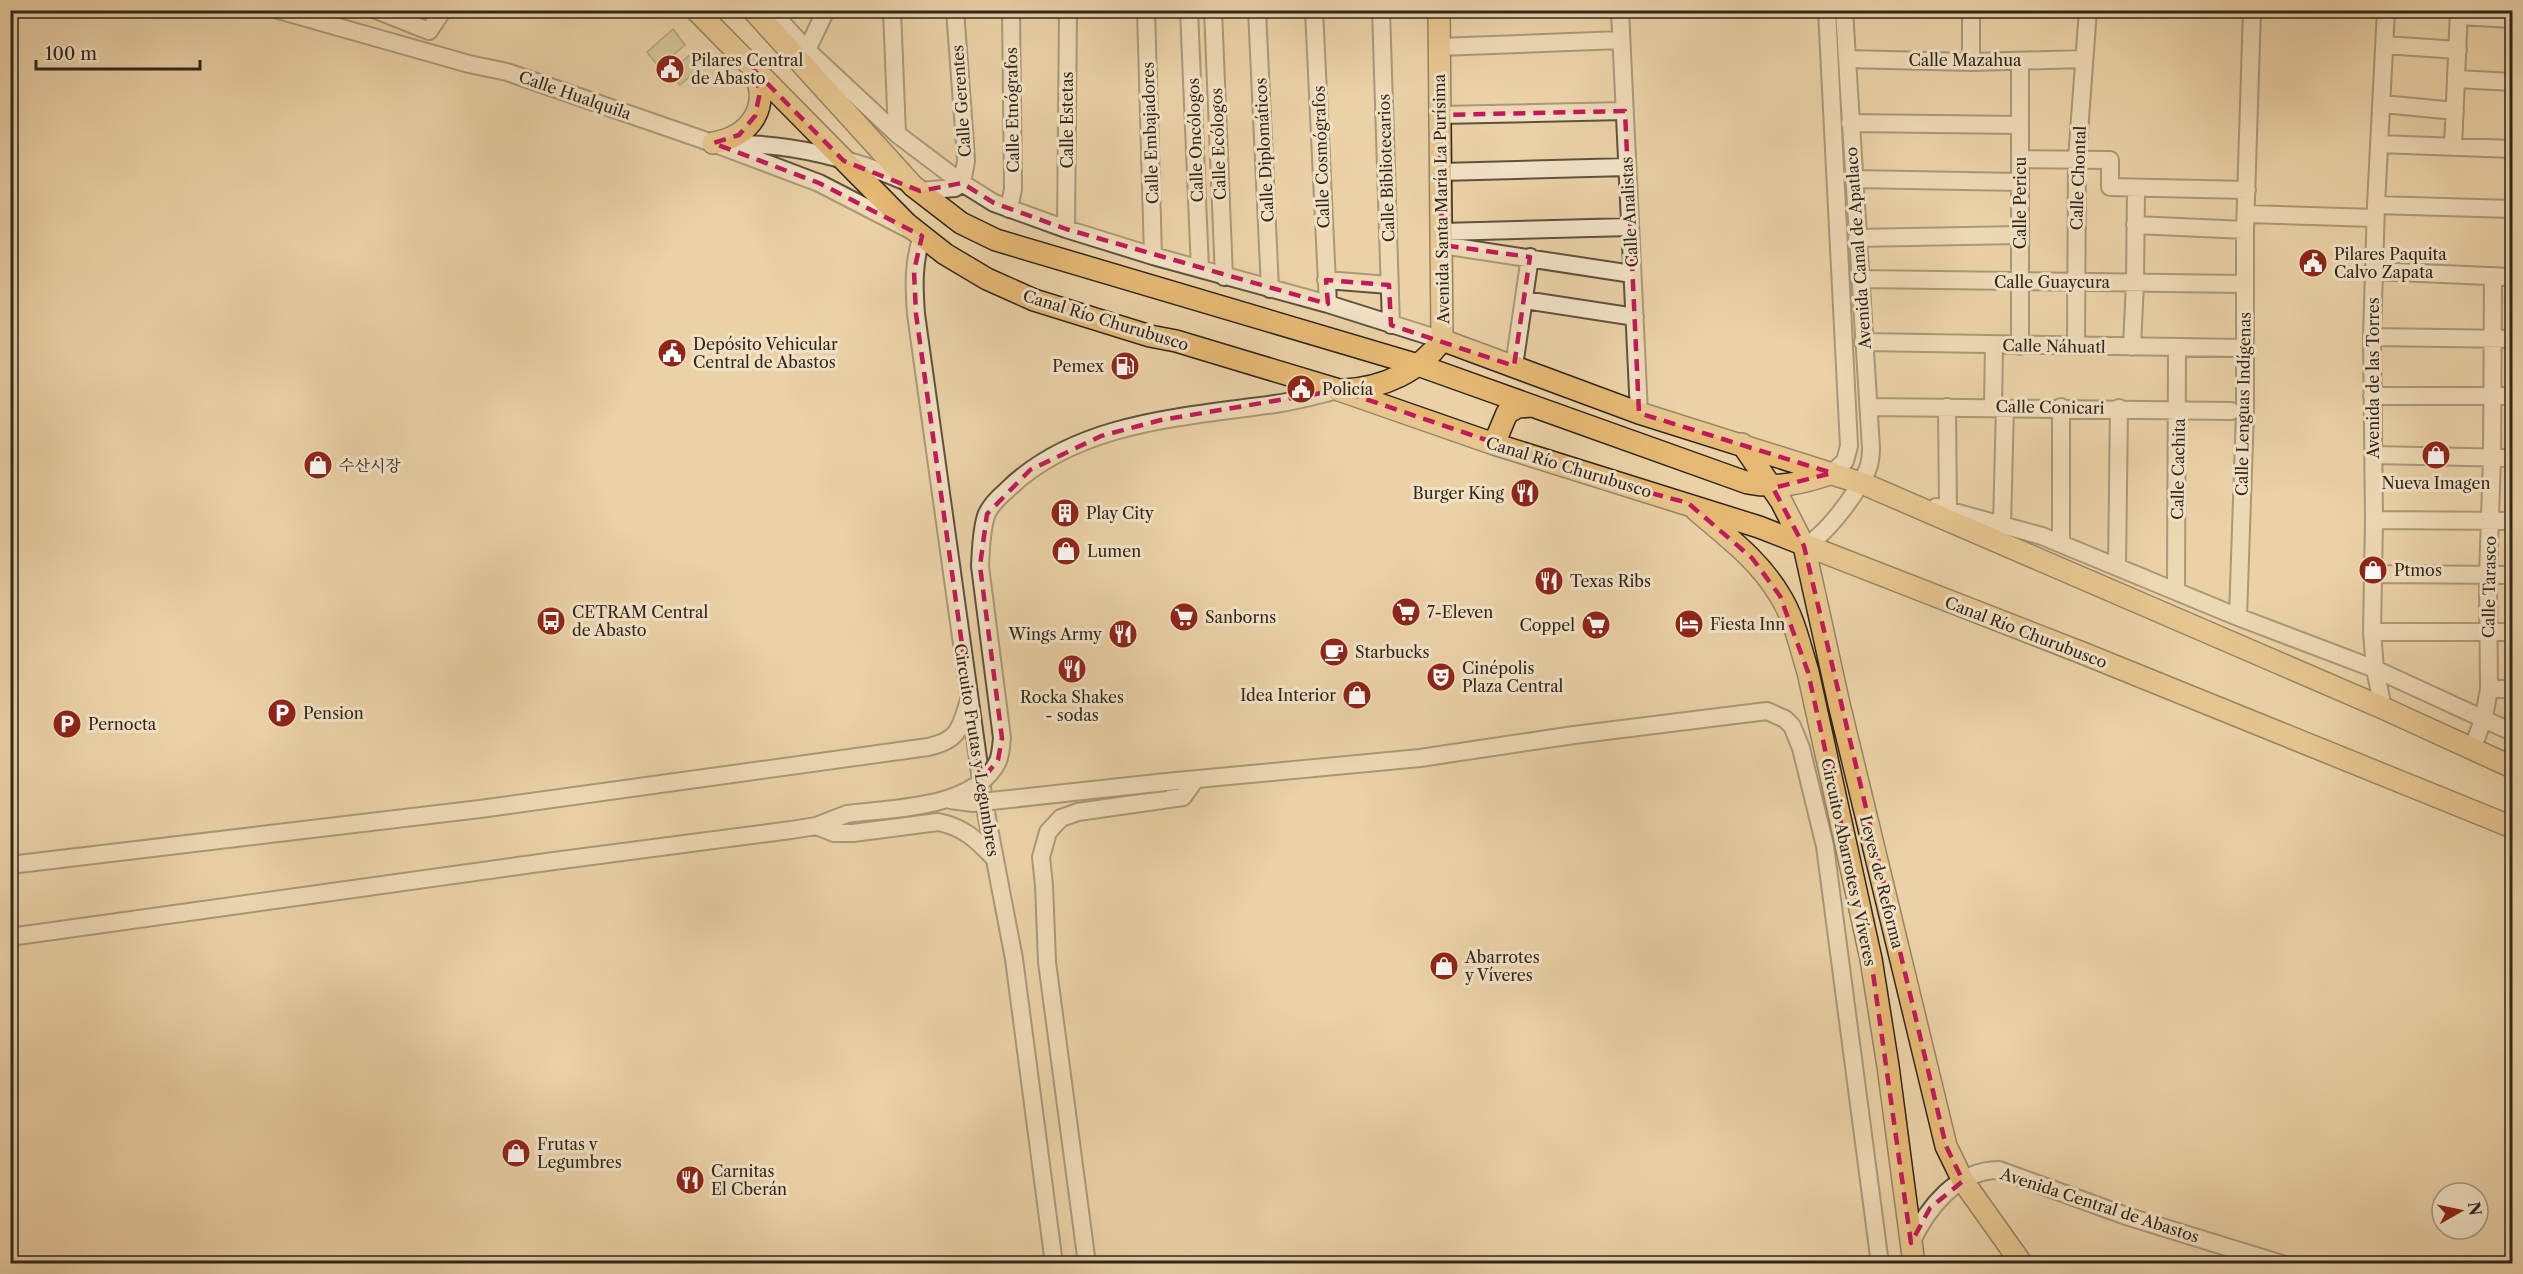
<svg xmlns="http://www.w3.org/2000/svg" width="2523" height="1274" font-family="'Libre Caslon Text','Noto Serif KR',serif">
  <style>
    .green { fill: #baba85; stroke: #757051; stroke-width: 1.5 }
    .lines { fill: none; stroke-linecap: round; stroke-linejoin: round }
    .minor-casing { stroke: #5e523f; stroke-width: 20 }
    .major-casing { stroke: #30271d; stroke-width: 24 }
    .minor { stroke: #f1e1c5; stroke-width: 16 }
    .major { stroke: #e5b873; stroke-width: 21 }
    .minor-bridge-casing { stroke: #5e523f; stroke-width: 20; stroke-linecap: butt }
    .minor-bridge { stroke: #f1e1c5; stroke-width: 16 }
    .marked { fill: none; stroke: #c2185b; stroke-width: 4.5; stroke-dasharray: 12 8; stroke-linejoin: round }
    .labels { text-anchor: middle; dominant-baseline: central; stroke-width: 6; stroke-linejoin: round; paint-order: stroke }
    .poi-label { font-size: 16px; fill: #30271d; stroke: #f1e1c5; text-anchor: start }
    .street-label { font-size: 16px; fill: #30271d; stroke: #f1e1c5 }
  </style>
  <rect width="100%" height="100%" fill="#ead1a6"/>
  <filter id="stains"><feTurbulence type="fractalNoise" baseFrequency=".00333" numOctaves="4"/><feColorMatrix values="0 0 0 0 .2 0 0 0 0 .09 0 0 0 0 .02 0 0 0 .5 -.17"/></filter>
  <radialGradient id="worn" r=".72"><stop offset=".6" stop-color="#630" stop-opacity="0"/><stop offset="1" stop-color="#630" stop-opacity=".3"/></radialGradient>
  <path class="green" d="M673,29L685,45L659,67L647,52Z
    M693,52L703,65L680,85L669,73Z"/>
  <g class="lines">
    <g class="minor-casing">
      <path id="minor" d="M278,10L469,64L507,72L718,145L819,183L922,236C913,263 914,286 916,314L984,802L1014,959L1054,1264
        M376,10L429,31
        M770,10L807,50L897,134L962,183L994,203L1066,229L1153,256L1328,304L1442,340
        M892,10L897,134
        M1146,10L1153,256
        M1189,10L1200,269
        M1213,10L1224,277
        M1257,10L1270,289
        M1314,10L1328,304
        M1381,10L1391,325
        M1620,10L1639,413
        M1827,10L1849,446L1845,461L1832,473
        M2459,16L2512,19
        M429,31L443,10
        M2385,45L2458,50
        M1439,47L1621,40
        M807,50L826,10
        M1847,59L1971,62L2084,59
        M2020,61V346
        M1971,62V10
        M2457,79L2512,82
        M2383,104L2455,111
        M1440,115L1625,111
        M1850,123L2020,125
        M731,144C790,143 855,159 909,183
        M2379,144L2512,149
        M2453,147L2459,10
        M2020,159L2110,160V187L2247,190
        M1441,172L1627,167
        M1854,179L2020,182
        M920,191L955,188L962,183L966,161L965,144L955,10
        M2376,205L2512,209
        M1009,209L1013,189L1011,10
        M2246,214L2375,218
        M2135,225L2245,230
        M1066,229L1068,10
        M1442,232L1630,227
        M1857,238L2020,235
        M1442,245L1632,274
        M2373,271L2512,277
        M1860,279L2244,284
        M1326,280L1389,285
        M1524,300L1635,317
        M2372,337L2512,339
        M1863,342L2244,348
        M2076,346L2077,159L2088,10
        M2132,347L2135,282L2136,188
        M1514,366L1530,257
        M2372,396H2512
        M1993,406L1994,345
        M1869,407L2231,411
        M1947,407L1948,510
        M2061,407V543
        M2374,455L2512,458
        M1936,507L2042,536L2238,617L2375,669L2512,732
        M2374,520L2512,521
        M2002,525L2005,407
        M1804,546C1826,536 1856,494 1867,471C1870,464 1871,456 1871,448L1844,10
        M980,566C981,549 981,532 986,516C989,507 999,497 1006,491C1075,422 1183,417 1275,404C1296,401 1317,395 1338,390
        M2117,566L2119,408
        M2373,574L2512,575
        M2176,590L2177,347
        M2238,617L2245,412V230L2252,10
        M2372,632H2512
        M2489,689H2512
        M2383,708L2375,669L2372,632L2374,520L2372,337L2376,205L2386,10
        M2472,750L2484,717L2489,689L2488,576L2492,458L2493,276
        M1166,782L1420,758L1574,735L1767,711L1785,719L1792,726L1801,748L1825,846L1880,1264
        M816,826L834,833H853L938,822C963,827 976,839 993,857
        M10,865L480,809L928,747C957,741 960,730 968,703
        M10,937L554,861L791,830L816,826L847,814
        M1911,1243C1927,1208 1957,1170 1999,1170L2126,1216L2282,1264
        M1087,1264L1047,962L1044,885L1041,857L1048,832L1061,818L1078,812L1183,797L1195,780"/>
    </g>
    <g class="major-casing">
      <path id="major" d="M696,10L907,224L945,254L987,279L1034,300L1150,336L1176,341L1339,390L1494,444L1759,527L2085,654L2512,827
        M753,10L913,186L961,223L996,240L1418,365L1748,483C1778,489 1804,483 1832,473
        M713,143C751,137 772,105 753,70
        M1442,340L1639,413L1864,484L2383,708L2512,767
        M1344,390C1383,388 1419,372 1442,340L1439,10
        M1494,444L1507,413L1518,407L1533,406
        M1742,444L1781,501L1804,546L1839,704L1946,1146L1963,1181L2022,1264
        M1696,510C1726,536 1758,559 1779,594C1794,617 1800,646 1808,672L1871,959L1888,1066L1914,1264"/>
    </g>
    <use href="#minor" class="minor"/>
    <use href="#major" class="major"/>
    <g class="minor-bridge-casing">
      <path id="minor-bridge" d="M950,800L973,803L1166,782
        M847,814C892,808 975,809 998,761C1001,754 1001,745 1002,738L980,566"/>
    </g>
    <use href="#minor-bridge" class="minor-bridge"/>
  </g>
  <path d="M0 0H2523V1274H0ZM753,69L844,161L920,191L962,183L994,203L1066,229L1328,304L1326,280L1389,285L1391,325L1514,366L1530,257L1442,245L1440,115L1625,111L1639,413L1832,473L1773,488L1804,546L1946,1146L1963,1181L1930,1208L1911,1243L1871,959L1808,672L1780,596L1752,558L1688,503L1610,482L1339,390L1161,420L1101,436L1030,470L987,514L980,566L1002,738L998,760L981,781L916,314L914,271L922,236L819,183L713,143L739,135L755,116L760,92Z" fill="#ead1a6" fill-opacity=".55" fill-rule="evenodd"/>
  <path class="marked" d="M753,69L844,161L920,191L962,183L994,203L1066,229L1328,304L1326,280L1389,285L1391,325L1514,366L1530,257L1442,245L1440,115L1625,111L1639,413L1832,473L1773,488L1804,546L1946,1146L1963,1181L1930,1208L1911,1243L1871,959L1808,672L1780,596L1752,558L1688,503L1610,482L1339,390L1161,420L1101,436L1030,470L987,514L980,566L1002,738L998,760L981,781L916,314L914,271L922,236L819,183L713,143L739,135L755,116L760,92Z"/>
  <defs>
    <g id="civic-disc" transform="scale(1.5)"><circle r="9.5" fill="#8f2418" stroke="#f1e1c5"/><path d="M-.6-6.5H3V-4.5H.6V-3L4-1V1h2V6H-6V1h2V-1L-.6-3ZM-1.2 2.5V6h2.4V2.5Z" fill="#fff"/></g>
    <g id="fuel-disc" transform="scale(1.5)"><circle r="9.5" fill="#8f2418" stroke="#f1e1c5"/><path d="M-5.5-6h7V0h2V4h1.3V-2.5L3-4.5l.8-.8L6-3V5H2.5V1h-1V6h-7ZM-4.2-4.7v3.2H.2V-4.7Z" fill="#fff"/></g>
    <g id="shop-disc" transform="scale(1.5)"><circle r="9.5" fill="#8f2418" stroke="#f1e1c5"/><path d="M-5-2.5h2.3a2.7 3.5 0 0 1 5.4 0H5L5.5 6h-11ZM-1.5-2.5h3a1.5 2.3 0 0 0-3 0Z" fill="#fff"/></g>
    <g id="restaurant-disc" transform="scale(1.5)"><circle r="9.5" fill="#8f2418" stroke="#f1e1c5"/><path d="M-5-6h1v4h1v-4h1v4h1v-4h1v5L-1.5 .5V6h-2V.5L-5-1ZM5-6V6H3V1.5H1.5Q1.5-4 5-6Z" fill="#fff"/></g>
    <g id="building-disc" transform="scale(1.5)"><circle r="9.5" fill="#8f2418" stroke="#f1e1c5"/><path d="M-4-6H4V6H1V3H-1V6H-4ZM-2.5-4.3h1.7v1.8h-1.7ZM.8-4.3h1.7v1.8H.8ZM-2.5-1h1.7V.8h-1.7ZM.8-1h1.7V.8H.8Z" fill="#fff"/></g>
    <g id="supermarket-disc" transform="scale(1.5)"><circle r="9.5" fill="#8f2418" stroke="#f1e1c5"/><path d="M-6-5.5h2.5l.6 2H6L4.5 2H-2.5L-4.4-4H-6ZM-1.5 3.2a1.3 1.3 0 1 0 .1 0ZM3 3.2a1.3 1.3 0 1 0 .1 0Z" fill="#fff"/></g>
    <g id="bus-disc" transform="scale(1.5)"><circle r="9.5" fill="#8f2418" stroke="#f1e1c5"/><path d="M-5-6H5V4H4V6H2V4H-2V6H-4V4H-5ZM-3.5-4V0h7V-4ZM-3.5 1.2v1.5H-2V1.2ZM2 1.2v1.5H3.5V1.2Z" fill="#fff"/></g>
    <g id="hotel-disc" transform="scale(1.5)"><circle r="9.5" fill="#8f2418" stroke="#f1e1c5"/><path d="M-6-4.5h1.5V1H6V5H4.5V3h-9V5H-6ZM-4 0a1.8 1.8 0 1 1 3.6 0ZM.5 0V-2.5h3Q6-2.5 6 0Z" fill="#fff"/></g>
    <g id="cafe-disc" transform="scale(1.5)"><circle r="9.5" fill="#8f2418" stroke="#f1e1c5"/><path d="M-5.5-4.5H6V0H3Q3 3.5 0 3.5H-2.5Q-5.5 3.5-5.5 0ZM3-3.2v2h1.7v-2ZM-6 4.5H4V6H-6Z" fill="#fff"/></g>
    <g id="theatre-disc" transform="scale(1.5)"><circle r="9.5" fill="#8f2418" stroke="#f1e1c5"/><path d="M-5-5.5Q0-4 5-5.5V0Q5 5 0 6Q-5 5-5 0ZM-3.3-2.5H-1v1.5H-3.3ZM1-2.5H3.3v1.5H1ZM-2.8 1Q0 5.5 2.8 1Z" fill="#fff"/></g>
    <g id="parking-disc" transform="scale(1.5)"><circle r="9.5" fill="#8f2418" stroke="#f1e1c5"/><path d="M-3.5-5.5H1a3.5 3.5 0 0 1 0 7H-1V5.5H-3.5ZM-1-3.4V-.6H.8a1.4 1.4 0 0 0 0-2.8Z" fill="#fff"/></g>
  </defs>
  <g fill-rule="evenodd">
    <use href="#civic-disc" x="670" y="69"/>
    <use href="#civic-disc" x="2313" y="263"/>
    <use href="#civic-disc" x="672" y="353"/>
    <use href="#fuel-disc" x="1125" y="366"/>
    <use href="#civic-disc" x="1301" y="389"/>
    <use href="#shop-disc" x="2436" y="455"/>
    <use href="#shop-disc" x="318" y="465"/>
    <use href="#restaurant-disc" x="1525" y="493"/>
    <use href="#building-disc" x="1065" y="513"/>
    <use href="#shop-disc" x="1066" y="551"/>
    <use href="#shop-disc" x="2373" y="570"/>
    <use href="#restaurant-disc" x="1549" y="581"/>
    <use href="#supermarket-disc" x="1406" y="612"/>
    <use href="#supermarket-disc" x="1184" y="617"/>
    <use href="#bus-disc" x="551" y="621"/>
    <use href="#hotel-disc" x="1689" y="624"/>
    <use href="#supermarket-disc" x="1596" y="625"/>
    <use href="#restaurant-disc" x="1123" y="634"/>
    <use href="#cafe-disc" x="1334" y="652"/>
    <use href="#restaurant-disc" x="1072" y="669"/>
    <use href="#theatre-disc" x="1441" y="677"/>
    <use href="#shop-disc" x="1357" y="695"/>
    <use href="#parking-disc" x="282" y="713"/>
    <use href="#parking-disc" x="67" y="724"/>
    <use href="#shop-disc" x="1444" y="966"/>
    <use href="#shop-disc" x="516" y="1153"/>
    <use href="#restaurant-disc" x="690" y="1180"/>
  </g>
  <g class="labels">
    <g class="poi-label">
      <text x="691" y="60">Pilares Central<tspan x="691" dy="18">de Abasto</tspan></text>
      <text x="2334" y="254">Pilares Paquita<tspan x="2334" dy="18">Calvo Zapata</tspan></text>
      <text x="693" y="344">Depósito Vehicular<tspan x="693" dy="18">Central de Abastos</tspan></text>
      <text x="1104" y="366" text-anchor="end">Pemex</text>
      <text x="1322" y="389">Policía</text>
      <text x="339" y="465">수산시장</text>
      <text x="2436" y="483" text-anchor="middle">Nueva Imagen</text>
      <text x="1504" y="493" text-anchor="end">Burger King</text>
      <text x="1086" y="513">Play City</text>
      <text x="1087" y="551">Lumen</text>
      <text x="2394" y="570">Ptmos</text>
      <text x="1570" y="581">Texas Ribs</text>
      <text x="572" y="612">CETRAM Central<tspan x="572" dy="18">de Abasto</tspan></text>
      <text x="1427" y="612">7-Eleven</text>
      <text x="1205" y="617">Sanborns</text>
      <text x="1710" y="624">Fiesta Inn</text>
      <text x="1575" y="625" text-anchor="end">Coppel</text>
      <text x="1102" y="634" text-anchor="end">Wings Army</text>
      <text x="1355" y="652">Starbucks</text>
      <text x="1462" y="668">Cinépolis<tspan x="1462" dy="18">Plaza Central</tspan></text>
      <text x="1336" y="695" text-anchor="end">Idea Interior</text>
      <text x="1072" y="697" text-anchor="middle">Rocka Shakes<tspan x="1072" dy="18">- sodas</tspan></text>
      <text x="303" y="713">Pension</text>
      <text x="88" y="724">Pernocta</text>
      <text x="1465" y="957">Abarrotes<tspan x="1465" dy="18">y Víveres</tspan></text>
      <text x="537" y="1144">Frutas y<tspan x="537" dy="18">Legumbres</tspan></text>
      <text x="711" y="1171">Carnitas<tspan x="711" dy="18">El Cberán</tspan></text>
    </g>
    <g class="street-label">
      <text x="1965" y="60">Calle Mazahua</text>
      <text transform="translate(575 95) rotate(19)">Calle Hualquila</text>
      <text transform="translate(961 101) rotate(-94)">Calle Gerentes</text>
      <text transform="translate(1012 110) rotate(-91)">Calle Etnógrafos</text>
      <text transform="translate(1067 120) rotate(-90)">Calle Estetas</text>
      <text transform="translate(1150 133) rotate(-92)">Calle Embajadores</text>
      <text transform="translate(1195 140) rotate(-92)">Calle Oncólogos</text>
      <text transform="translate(1218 144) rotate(-92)">Calle Ecólogos</text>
      <text transform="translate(1264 150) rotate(-93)">Calle Diplomáticos</text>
      <text transform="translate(1321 157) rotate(-92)">Calle Cosmógrafos</text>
      <text transform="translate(1386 168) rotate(-92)">Calle Bibliotecarios</text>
      <text transform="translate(2078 178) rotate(-88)">Calle Chontal</text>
      <text transform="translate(1441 199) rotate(-91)">Avenida Santa María La Purísima</text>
      <text transform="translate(2020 203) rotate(-90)">Calle Pericu</text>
      <text transform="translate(1629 212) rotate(-93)">Calle Analistas</text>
      <text transform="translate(1858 248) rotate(-94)">Avenida Canal de Apatlaco</text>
      <text x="2052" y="282">Calle Guaycura</text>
      <text transform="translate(1106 320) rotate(17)">Canal Río Churubusco</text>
      <text transform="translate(2054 346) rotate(1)">Calle Náhuatl</text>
      <text transform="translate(2373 378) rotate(-90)">Avenida de las Torres</text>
      <text transform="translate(2243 404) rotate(-89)">Calle Lenguas Indígenas</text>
      <text transform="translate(2050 407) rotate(1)">Calle Conicari</text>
      <text transform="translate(1569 467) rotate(17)">Canal Río Churubusco</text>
      <text transform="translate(2178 469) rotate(-89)">Calle Cachita</text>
      <text transform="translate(2489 587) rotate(-89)">Calle Tarasco</text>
      <text transform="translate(2026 632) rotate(21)">Canal Río Churubusco</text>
      <text transform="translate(977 750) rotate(81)">Circuito Frutas y Legumbres</text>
      <text transform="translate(1849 862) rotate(78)">Circuito Abarrotes y Víveres</text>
      <text transform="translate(1882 882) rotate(76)">Leyes de Reforma</text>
      <text transform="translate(2100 1205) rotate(18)">Avenida Central de Abastos</text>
    </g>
  </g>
  <rect width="2523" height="1274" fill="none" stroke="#ead1a6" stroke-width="36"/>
  <rect x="12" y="12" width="2499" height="1250" fill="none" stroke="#30271d" stroke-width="3"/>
  <rect x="18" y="18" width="2487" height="1238" fill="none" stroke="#30271d" stroke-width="1.5"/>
  <g transform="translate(2460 1211) rotate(81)"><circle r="28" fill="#f1e1c5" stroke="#a49782" stroke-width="1.5"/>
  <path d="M0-4.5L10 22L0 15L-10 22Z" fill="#8f2418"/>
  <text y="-9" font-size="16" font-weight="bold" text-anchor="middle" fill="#30271d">N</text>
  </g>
  <path d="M36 60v9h164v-9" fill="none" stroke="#30271d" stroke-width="3"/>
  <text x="45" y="60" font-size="18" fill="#30271d" stroke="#f1e1c5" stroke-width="4.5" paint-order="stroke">100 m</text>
  <rect width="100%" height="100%" filter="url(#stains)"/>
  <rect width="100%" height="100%" fill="url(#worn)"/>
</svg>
